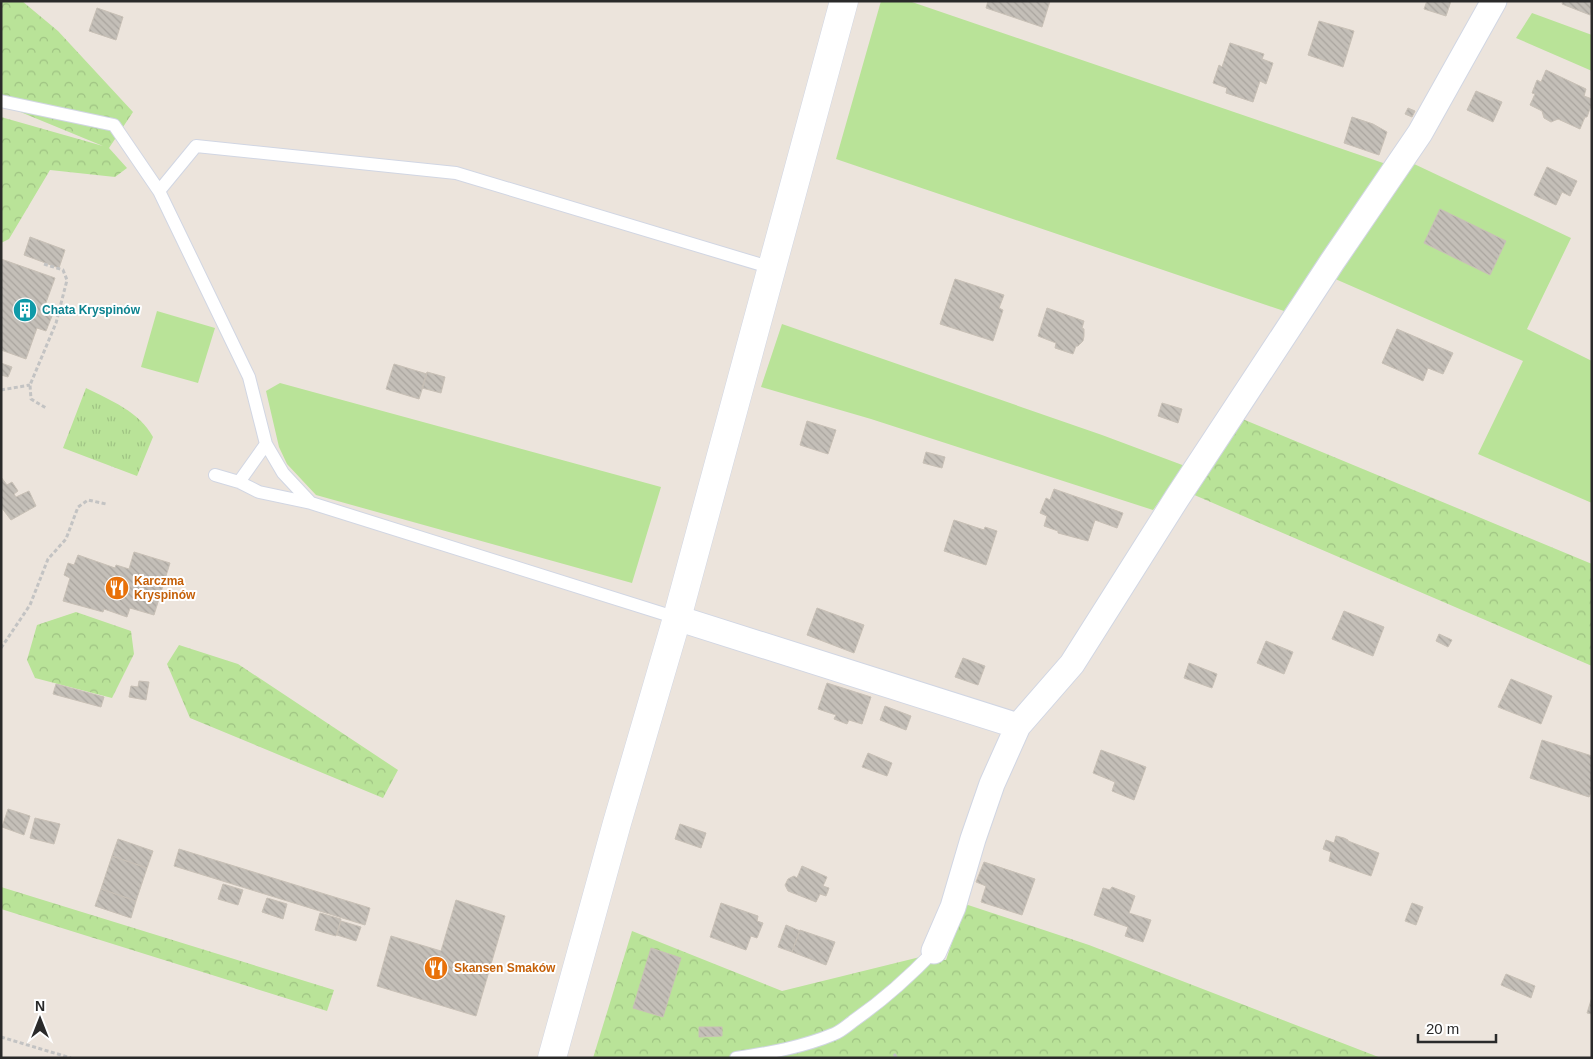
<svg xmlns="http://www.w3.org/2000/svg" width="1593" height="1059" font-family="Helvetica,sans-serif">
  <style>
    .grass { fill: #b9e398 }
    .forest { fill: url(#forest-crowns) }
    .park { fill: url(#park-tufts) }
    .building { fill: url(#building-back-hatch); stroke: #c8c0b6 }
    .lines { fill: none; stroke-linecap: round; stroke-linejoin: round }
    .lane-casing { stroke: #d1d6e3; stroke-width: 14 }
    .street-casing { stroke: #d1d6e3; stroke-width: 27 }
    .secondary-casing { stroke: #d1d6e3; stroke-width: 29 }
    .path { stroke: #c3c3c3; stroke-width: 3; stroke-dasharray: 4 2.5; stroke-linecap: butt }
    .lane { stroke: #fff; stroke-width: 12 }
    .street { stroke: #fff; stroke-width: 25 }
    .secondary { stroke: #fff; stroke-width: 28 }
    .labels { text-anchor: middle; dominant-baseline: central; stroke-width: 4; stroke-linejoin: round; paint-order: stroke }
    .culture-label { font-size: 12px; font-weight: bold; fill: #0d838f; stroke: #fff; text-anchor: start }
    .food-label { font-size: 12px; font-weight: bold; fill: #c56008; stroke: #fff; text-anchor: start }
  </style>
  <defs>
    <pattern id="forest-crowns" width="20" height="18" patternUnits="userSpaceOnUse" patternTransform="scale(1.25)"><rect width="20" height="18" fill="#b9e398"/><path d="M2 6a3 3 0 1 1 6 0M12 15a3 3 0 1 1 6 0" fill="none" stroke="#9fc383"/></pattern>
    <pattern id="park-tufts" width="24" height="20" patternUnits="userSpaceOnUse" patternTransform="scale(1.25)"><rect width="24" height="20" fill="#b9e398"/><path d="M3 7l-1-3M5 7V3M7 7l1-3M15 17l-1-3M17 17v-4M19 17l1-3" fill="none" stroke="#9fc383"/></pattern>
    <pattern id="building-back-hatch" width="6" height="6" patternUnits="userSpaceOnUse" patternTransform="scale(1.25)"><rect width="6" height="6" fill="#c4bfb8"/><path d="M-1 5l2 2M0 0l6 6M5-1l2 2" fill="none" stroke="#a9a49e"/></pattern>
  </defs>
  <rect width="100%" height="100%" fill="#ece4dc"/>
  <path class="grass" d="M881,1H909L1386,164L1321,259L1284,311L836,159Z
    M1532,13L1592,35V71L1516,38Z
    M1412,163L1571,238L1527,329L1592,361V503L1478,454L1523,361L1333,278Z
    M157,311L215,328L198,383L141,367Z
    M782,324L1102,435L1185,466L1153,510L871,419L761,387Z
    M280,383L661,487L632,583L316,495L287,464L279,447L266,391Z"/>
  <path class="forest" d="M1,1H22L58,31L133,112L109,148L127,168L115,177L50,170L9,239L1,243V117L103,146L1,104Z
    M1240,418L1592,564V666L1192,494Z
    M76,612L131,631L134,654L112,698L35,678L27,660L37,625Z
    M179,645L238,664L398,770L383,798L190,718L167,664Z
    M1,887L334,990L327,1011L1,909Z
    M965,904L1089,945L1381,1058H593L632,931L782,991L920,957L946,960Z"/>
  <path class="park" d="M86,388C110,400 140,412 153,437L137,476L63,448Z"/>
  <path class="building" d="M988,1H1050L1042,27L986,8Z
    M1427,1H1451L1446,16L1424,9Z
    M1563,1H1592L1590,15L1562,4Z
    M97,8L123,17L116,40L89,31Z
    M1319,21L1354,31L1343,67L1308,55Z
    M1230,43L1264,54L1262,59L1273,63L1266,84L1260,81L1253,102L1226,93L1227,88L1213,83L1219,65L1222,67Z
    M1546,70L1586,89L1584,96L1592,99V103L1587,117H1585L1580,129L1558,119L1551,122L1544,118L1542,111L1530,105L1535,94L1532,93L1537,80L1541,82Z
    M1476,91L1502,102L1493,122L1467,110Z
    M1408,108L1415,111L1412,117L1405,114Z
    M1352,117L1373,124L1387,132L1379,155L1344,143Z
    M1547,167L1577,181L1570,196L1562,192L1556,205L1534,195Z
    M1440,209L1506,241L1490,275L1424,243Z
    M30,237L65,250L59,268L24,255Z
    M1,259L55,278L44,308L54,311L46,331L37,328L26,359L1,350Z
    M955,279L1004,295L999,308L1003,310L993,341L940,324Z
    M1047,308L1084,321L1082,328L1084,329V336L1083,341L1078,346H1076L1073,354L1055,348L1056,343L1038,336Z
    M1397,329L1453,353L1443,374L1428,368L1423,381L1382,363Z
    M1,363L12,367L8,377L1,375Z
    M394,364L427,374L419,399L386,389Z
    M427,372L445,377L441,393L422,388Z
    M1162,403L1182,409L1178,423L1158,416Z
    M807,421L836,430L828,454L800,445Z
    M926,452L945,457L942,468L923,463Z
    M1,477L7,485L12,482L18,491L14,494L16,497L29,491L36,506L11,520L1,507Z
    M1054,489L1123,513L1117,528L1095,520L1088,541L1058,533V531L1044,526L1047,516L1040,513L1046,498L1050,500Z
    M954,520L984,530L985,527L997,531L986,565L944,551Z
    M134,552L170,563L154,615L130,608L127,617L104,609L103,612L63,601L70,578L64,575L68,563L74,565L78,555L115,568L116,565L129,569Z
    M817,608L864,625L854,653L807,635Z
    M1344,611L1384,627L1373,656L1332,639Z
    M1439,634L1452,640L1448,647L1436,641Z
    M1266,641L1293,652L1284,674L1257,663Z
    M963,658L985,666L978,685L955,677Z
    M1189,663L1217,674L1212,688L1184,678Z
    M1511,679L1552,696L1541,724L1498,707Z
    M139,681L149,682L146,700L129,697L131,686L138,687Z
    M827,683L871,697L862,724L849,720L847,724L834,719L836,715L818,709Z
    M56,684L104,697L101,707L53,694Z
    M885,706L911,716L906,730L880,720Z
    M1542,740L1592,756V790L1589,797L1530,778Z
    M1101,750L1146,767L1134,800L1112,791L1115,782L1093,773Z
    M868,753L892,763L887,776L862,767Z
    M8,809L30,816L24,835L2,827Z
    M35,818L60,824L54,844L30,838Z
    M680,824L706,833L701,848L675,839Z
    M1336,836L1344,838L1348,840V841L1379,853L1371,876L1329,861L1331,852L1323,849L1326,840L1334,843Z
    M118,839L153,851L147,868L112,856Z
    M179,849L370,908L365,925L174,866Z
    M112,856L147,868L136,901L101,889Z
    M984,862L1035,879L1022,915L981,902L986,886L976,882Z
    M802,866L827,877L823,886L829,888L826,896L820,894L816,902L788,891L785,885L788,879L794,876L797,878Z
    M223,884L243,890L238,905L218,899Z
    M1112,887L1135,896L1129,913L1151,920L1143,942L1125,936L1128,927L1094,915L1103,888L1110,890Z
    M101,889L136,901L131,918L95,906Z
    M267,898L287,904L283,919L262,912Z
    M456,900L505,916L476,1016L377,986L391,936L441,951Z
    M721,903L758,916L757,921L763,923L757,938L751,936L746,950L710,937Z
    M1412,903L1423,907L1416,925L1405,921Z
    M320,913L341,919L336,936L315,930Z
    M341,921L361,927L356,941L337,935Z
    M786,925L800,931L792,952L778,947Z
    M800,930L835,942L826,965L792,952Z
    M651,948L681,958L663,1017L633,1008Z
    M1506,974L1535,986L1531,998L1501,985Z
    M1592,997V1014L1587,1013Z
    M699,1027H722V1036L699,1037Z"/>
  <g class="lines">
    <g class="lane-casing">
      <path id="lane" d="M1,101L114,125L159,191L249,377L266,444L283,473L311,503
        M159,191L196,146L456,173L772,268
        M215,475L239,482L259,492L311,503L677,618
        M239,482L266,444
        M736,1058C769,1053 803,1047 834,1034C842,1031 849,1024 856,1019C886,998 908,978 934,951"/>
    </g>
    <g class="street-casing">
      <path id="street" d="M677,618L1018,726
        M934,951L953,907L973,839L992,784L1018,726L1072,664L1177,498L1332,262L1420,133L1494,1"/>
    </g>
    <g class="secondary-casing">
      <path id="secondary" d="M552,1058L617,823L677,618L844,1"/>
    </g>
    <path class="path" d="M44,264L63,270L67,280L56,323L30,385L31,399L46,408
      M1,390L30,385
      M1,648L30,605L48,559L66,539L78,507L88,500L106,504
      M1,1037L71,1058
      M894,1054L897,1058"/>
    <use href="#lane" class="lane"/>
    <use href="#street" class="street"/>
    <use href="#secondary" class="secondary"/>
  </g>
  <defs>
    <g id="building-disc" transform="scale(1.25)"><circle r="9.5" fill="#0f9aa8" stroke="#fff"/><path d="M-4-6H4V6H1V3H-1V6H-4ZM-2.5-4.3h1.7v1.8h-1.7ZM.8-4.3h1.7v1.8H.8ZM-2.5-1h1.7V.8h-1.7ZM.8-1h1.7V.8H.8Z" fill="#fff"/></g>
    <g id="restaurant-disc" transform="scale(1.25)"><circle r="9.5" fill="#e8710a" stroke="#fff"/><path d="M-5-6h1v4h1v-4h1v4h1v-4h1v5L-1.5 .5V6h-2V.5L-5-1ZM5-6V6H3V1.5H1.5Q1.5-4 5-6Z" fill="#fff"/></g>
  </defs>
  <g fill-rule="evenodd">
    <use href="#building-disc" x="25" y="310"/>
    <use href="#restaurant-disc" x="117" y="588"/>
    <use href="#restaurant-disc" x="436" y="968"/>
  </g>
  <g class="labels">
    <g class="culture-label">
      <text x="42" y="310">Chata Kryspinów</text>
    </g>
    <g class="food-label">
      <text x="134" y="581">Karczma<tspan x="134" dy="14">Kryspinów</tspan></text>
      <text x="454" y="968">Skansen Smaków</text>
    </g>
  </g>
  <rect width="1593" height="1059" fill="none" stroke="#2a2a2a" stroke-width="5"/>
  <g transform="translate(40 1019)" stroke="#ffffff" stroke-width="4" paint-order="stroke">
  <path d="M0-4L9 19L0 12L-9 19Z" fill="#2a2a2a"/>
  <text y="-8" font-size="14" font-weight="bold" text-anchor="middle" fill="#2a2a2a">N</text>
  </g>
  <path d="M1418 1034v8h78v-8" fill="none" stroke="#2a2a2a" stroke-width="2.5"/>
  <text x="1426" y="1034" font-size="15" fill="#2a2a2a" stroke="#ffffff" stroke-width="4" paint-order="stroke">20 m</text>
</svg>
